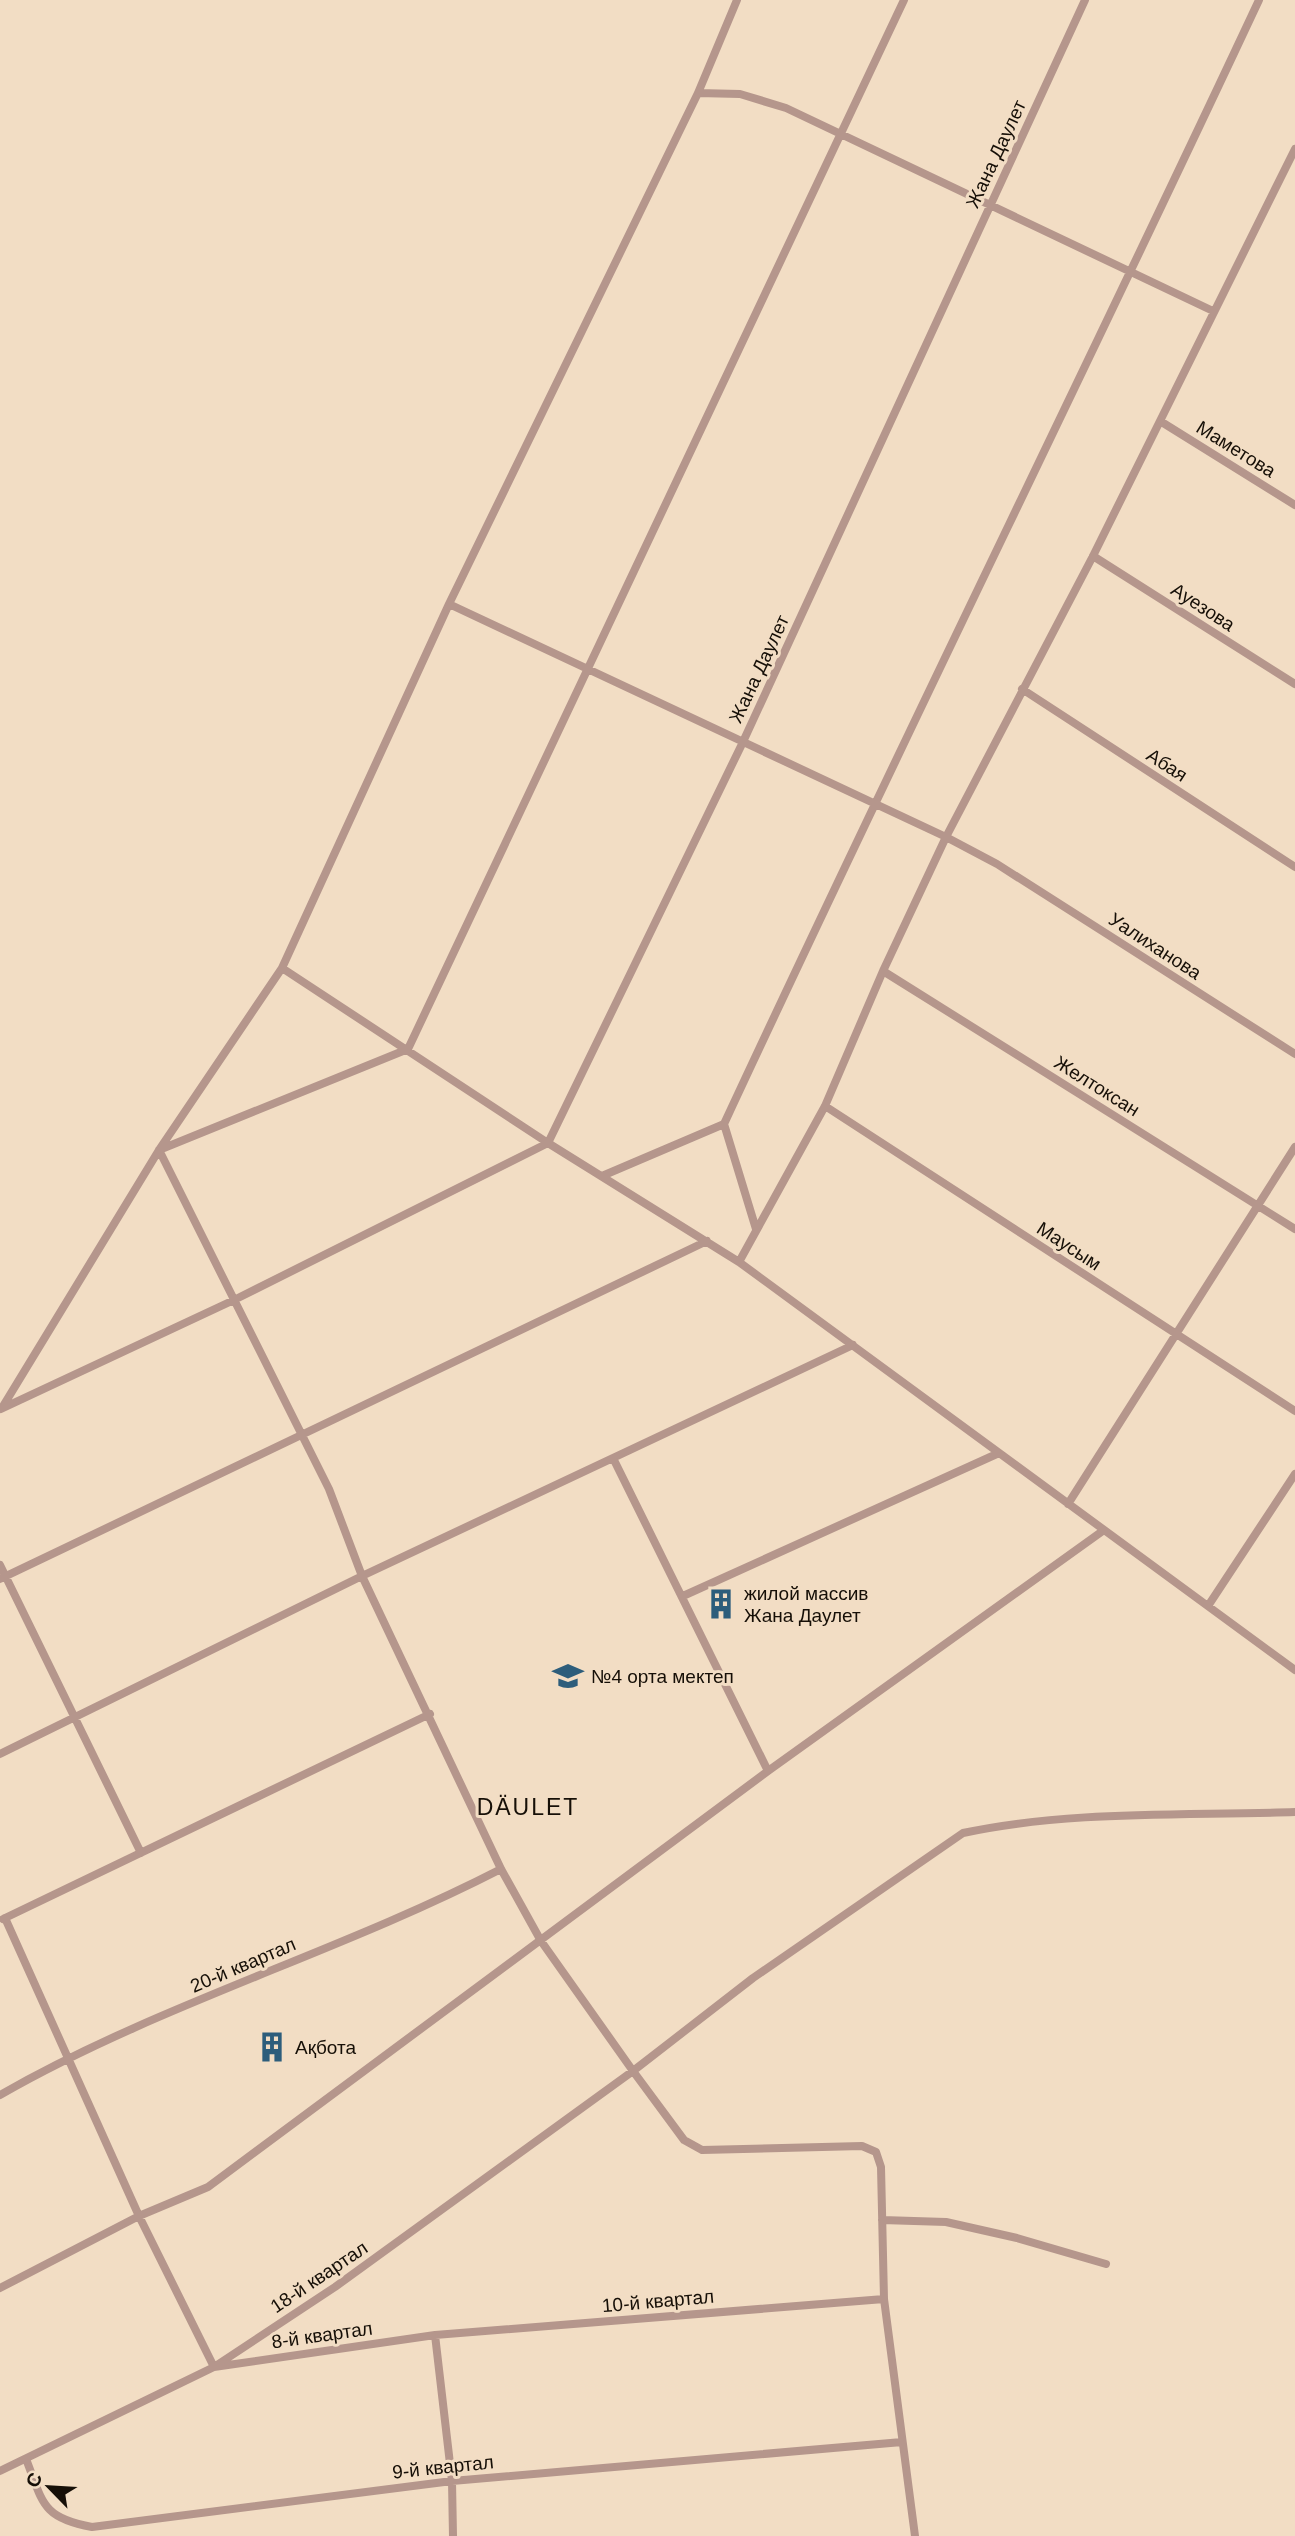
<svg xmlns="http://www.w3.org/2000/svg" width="1295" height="2536" font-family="Helvetica,sans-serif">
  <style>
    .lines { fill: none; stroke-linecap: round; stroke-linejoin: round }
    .minor { stroke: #b5968c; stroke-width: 8 }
    .labels { text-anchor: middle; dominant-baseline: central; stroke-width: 6; stroke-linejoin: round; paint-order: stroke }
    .street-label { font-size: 19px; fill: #160f07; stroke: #f2ddc4 }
    .poi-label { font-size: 19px; fill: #160f07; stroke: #f2ddc4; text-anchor: start }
    .quarter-label { font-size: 23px; letter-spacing: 2px; fill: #160f07; stroke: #f2ddc4 }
  </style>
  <rect width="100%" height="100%" fill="#f2ddc4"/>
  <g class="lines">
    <path class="minor" d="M737,0L698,93L449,604L946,837L1093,556L1295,149
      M904,0L408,1049L159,1150L329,1489L362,1576L501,1869L541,1941L633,2071L684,2140L702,2150L862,2146L876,2152L881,2167L884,2299L915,2536
      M698,93L740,94L786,108L1213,311
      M1160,421L1295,505
      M1093,556L1295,684
      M1022,689L1295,867
      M883,971L1295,1229
      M1295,1054L997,864L946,837L883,971L825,1106L739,1262L1295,1670
      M825,1106L1295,1411
      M602,1176L724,1124
      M756,1229L724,1124C899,747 1083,376 1259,0
      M739,1262L548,1143L742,744L1085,0
      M2,1408L159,1150L282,968
      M1,1409L234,1300L548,1143L282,968L449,604
      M1068,1504L1295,1147
      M0,1565L141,1853
      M0,1579L707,1241
      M683,1596L999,1453
      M1208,1606L1295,1474
      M0,1754L362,1576L853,1345
      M768,1771L1104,1530
      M5,1918L139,2216L214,2367L435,2335L884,2299
      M3,1919L430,1714
      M0,2095C159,2004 338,1953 501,1869
      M882,2220L946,2222L1017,2238L1106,2264
      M0,2288L139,2216L208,2187L768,1771L613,1458
      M435,2335L452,2481L453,2536
      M26,2459C43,2502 41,2518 92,2527L452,2481L902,2442
      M0,2471L214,2367L335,2287L633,2071L753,1978L963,1833C1070,1810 1186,1816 1295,1812"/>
  </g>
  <defs>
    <g id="building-bare" transform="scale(2.415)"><path d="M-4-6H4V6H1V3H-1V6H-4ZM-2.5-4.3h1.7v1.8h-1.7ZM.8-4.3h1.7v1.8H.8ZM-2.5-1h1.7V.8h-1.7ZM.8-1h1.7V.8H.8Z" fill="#2d5d7b" stroke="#f2ddc4" stroke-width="2.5" paint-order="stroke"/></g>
    <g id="school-bare" transform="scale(2.415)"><path d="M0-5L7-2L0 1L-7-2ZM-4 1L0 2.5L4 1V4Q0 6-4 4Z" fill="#2d5d7b" stroke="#f2ddc4" stroke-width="2.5" paint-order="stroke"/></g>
  </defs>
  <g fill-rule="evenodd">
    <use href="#building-bare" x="721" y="1604"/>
    <use href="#school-bare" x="568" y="1676"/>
    <use href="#building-bare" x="272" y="2047"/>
  </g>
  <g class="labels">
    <g class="street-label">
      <text transform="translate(996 154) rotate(-65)">Жана Даулет</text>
      <text transform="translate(1236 449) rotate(32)">Маметова</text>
      <text transform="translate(1203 607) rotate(33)">Ауезова</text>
      <text transform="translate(759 669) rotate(-65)">Жана Даулет</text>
      <text transform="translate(1167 765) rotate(33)">Абая</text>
      <text transform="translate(1155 946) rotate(33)">Уалиханова</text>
      <text transform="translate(1097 1086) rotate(32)">Желтоксан</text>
      <text transform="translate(1069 1246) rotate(33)">Маусым</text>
      <text transform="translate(243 1965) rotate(-23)">20-й квартал</text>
      <text transform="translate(319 2277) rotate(-34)">18-й квартал</text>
      <text transform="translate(658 2301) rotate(-5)">10-й квартал</text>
      <text transform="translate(322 2335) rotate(-8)">8-й квартал</text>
      <text transform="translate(443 2467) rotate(-6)">9-й квартал</text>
    </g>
    <g class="poi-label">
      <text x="744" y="1593">жилой массив<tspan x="744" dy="22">Жана Даулет</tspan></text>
      <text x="591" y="1676">№4 орта мектеп</text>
      <text x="295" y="2047">Ақбота</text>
    </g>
    <g class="quarter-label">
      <text x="528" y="1807">DÄULET</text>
    </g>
  </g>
  <g transform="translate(49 2487) rotate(295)" stroke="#f2ddc4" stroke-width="5" paint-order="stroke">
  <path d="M0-5L12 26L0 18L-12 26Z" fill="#160f07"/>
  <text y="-10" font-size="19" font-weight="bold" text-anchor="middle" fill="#160f07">С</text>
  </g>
</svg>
